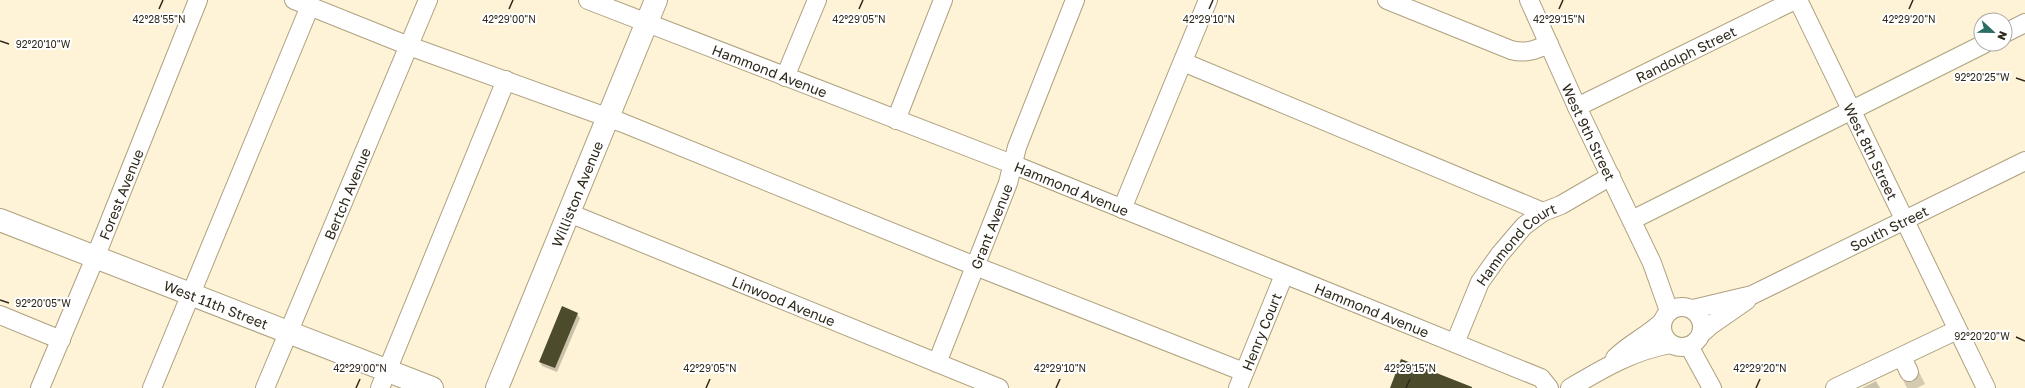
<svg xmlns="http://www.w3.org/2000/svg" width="2025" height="388" font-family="'Golos Text',sans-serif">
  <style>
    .shadow { fill: #0003 }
    .building { fill: #4c4b2b }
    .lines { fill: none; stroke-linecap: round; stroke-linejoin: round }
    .minor-tunnel { stroke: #d5cbb2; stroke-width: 18; stroke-dasharray: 18 9; stroke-linecap: butt }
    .minor-casing { stroke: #aea07f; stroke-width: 20 }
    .major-casing { stroke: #aea07f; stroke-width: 24 }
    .minor { stroke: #fff; stroke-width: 18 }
    .major { stroke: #fff; stroke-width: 22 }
    .ticks { fill: none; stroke: #2f291c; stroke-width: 1.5 }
    .labels { text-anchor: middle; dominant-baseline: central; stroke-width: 4; stroke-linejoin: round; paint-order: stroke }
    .street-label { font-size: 14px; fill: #2f291c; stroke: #fff }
    .ticks-label { font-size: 10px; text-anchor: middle; fill: #2f291c; stroke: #fff; stroke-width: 4; stroke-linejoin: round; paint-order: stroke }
  </style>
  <rect width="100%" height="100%" fill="#fef3d7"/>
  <path class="shadow" d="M577,314L580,318L557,372L542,366L540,362Z
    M1876,381L1880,388H1862Z"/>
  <path class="building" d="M562,306L578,313L555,368L539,362Z
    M1401,359L1472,387V388H1390Z"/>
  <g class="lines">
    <path class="minor-tunnel" d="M1909,372L1917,388"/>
    <g class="minor-casing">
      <g id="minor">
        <path d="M294,0L409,46L623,123L975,266L1244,372"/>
        <path id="s1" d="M588,0L1012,164L1541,378L1549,388"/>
        <path d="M1387,0L1511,50C1526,54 1535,50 1549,44"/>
        <path id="s2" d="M1529,0L1577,107L1652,263L1669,311"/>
        <path id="s3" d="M1798,0L1986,388"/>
        <path d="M2005,33L2025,23"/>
        <path d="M1183,62L1543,212"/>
        <path d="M785,77L817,0"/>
        <path id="s4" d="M1577,107L1795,0"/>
        <path d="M896,120L943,0"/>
        <path d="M1122,209L1208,0"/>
        <path id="s5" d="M569,213L999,388"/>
        <path d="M1632,220L1984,44"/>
        <circle cx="1682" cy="327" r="20"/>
        <path id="s6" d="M1693,309L1752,295L2025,161"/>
        <path d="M0,315L61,340"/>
        <path d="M1702,333L1711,325L1747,300"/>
        <path id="s7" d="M1455,343L1480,282L1500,254L1524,226L1543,212L1561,205L1611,176"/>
        <path d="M1689,346L1712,388"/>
        <path d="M1902,357L1909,372"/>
        <path d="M1615,358C1629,344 1647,336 1662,322"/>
        <path id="s8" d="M937,363L1008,183L1017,147L1075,0"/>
        <path id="s9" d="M40,388L95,258L198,0"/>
        <path d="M152,388L310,6"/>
        <path id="s10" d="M265,388L428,0"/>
        <path d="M380,388L506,80"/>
        <path id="s11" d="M1238,388L1284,275"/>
        <path d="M1570,388C1602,369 1634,350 1671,344"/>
        <path d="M1835,388L1957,330"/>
      </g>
    </g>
    <g class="major-casing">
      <g id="major">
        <path id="s12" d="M0,220L432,388"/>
        <path id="s13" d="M497,388L656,0"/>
      </g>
    </g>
    <use href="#minor" class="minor"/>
    <use href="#major" class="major"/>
  </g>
  <path class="ticks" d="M159,9L163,0M509,9L513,0M859,9L863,0M1209,9L1213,0M1559,9L1563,0M1909,9L1913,0M0,41L9,44M2016,78L2025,81M0,300L9,303M2016,337L2025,341M356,388L360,379M706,388L710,379M1056,388L1060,379M1406,388L1410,379M1756,388L1760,379"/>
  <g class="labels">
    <g class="street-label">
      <text stroke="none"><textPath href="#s4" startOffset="121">Randolph Street</textPath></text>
      <text stroke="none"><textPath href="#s1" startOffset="195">Hammond Avenue</textPath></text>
      <text stroke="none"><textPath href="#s2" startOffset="145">West 9th Street</textPath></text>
      <text stroke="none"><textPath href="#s3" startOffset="168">West 8th Street</textPath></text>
      <text stroke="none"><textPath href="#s1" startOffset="519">Hammond Avenue</textPath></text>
      <text stroke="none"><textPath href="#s10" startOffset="211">Bertch Avenue</textPath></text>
      <text stroke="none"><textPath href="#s13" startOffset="210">Williston Avenue</textPath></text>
      <text stroke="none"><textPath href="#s9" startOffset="210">Forest Avenue</textPath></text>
      <text stroke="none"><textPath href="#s8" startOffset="147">Grant Avenue</textPath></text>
      <text stroke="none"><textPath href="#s6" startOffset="213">South Street</textPath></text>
      <text stroke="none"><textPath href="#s7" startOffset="119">Hammond Court</textPath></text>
      <text stroke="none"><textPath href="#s5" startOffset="232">Linwood Avenue</textPath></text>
      <text stroke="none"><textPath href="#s12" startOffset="232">West 11th Street</textPath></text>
      <text stroke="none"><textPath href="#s1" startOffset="843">Hammond Avenue</textPath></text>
      <text stroke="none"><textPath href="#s11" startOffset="61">Henry Court</textPath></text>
    </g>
  </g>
  <g class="ticks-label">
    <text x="159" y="23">42°28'55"N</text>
    <text x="509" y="23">42°29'00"N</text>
    <text x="859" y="23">42°29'05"N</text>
    <text x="1209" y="23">42°29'10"N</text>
    <text x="1559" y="23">42°29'15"N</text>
    <text x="1909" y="23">42°29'20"N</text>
    <text x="43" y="48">92°20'10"W</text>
    <text x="1982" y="81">92°20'25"W</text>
    <text x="43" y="307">92°20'05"W</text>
    <text x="1982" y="340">92°20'20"W</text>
    <text x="360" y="372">42°29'00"N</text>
    <text x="710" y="372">42°29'05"N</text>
    <text x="1060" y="372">42°29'10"N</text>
    <text x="1410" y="372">42°29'15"N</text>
    <text x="1760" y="372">42°29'20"N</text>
  </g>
  <g transform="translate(1993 32) rotate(112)"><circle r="19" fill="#ffffff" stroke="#aca9a4"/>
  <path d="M0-3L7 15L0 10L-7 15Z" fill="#296e61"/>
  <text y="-6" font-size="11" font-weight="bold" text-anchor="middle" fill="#2f291c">N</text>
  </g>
</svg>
